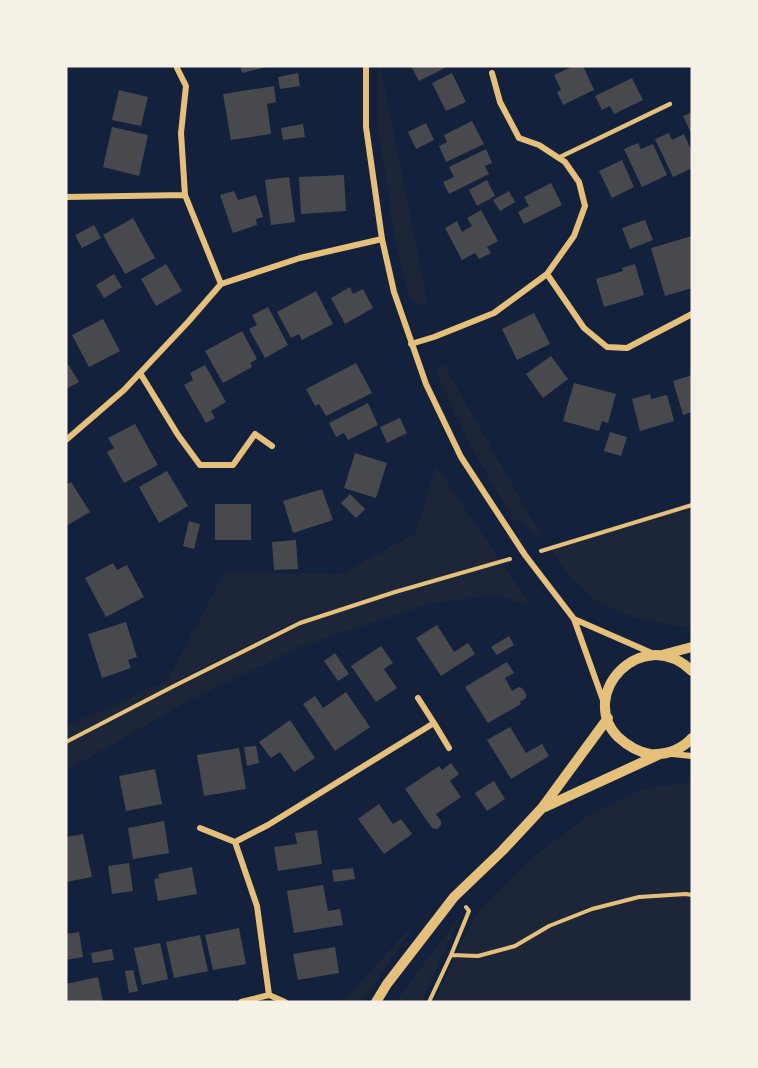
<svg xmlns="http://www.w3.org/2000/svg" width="758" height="1068" font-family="Jost,sans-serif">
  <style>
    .green { fill: #1d2539 }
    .building { fill: #48494c }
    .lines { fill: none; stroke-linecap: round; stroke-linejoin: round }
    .path { stroke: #e5c07b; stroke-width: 4 }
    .service { stroke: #e5c07b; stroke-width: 4.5 }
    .minor { stroke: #e5c07b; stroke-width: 6 }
    .tertiary { stroke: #e5c07b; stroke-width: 10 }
  </style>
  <rect width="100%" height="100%" fill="#14213d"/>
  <path class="green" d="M378,66H380L428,307L411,301L395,239L378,125Z
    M443,363L543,539L513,518L474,452L436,372Z
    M436,466L532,607L497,595L431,603L307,644L190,700L66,771V727L167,681L225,572L341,574L416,533Z
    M692,505V626L682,627L636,618L598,602L572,579L550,549Z
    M692,782V1002H434L465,936L478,912L534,856L592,813L643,789Z
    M462,913L421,1002H396L410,982Z
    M420,917L365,997L360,1002H342Z"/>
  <path class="building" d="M240,66H267V67L242,73Z
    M411,66H444L445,68L419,81Z
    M573,66H583L594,90L563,105L557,92L561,90L554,75Z
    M298,73L300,86L280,89L278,77Z
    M452,73L466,102L446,111L432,83Z
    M632,78L643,100L614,114L610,106L602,110L595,96Z
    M274,86L276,102L267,104L271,134L231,140L223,94Z
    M119,90L148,97L141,126L112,120Z
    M692,112V135L683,116Z
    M472,121L484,144L446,162L439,146L447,142L444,135Z
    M426,123L434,140L416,149L408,132Z
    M303,124L305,137L283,140L281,128Z
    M112,127L148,135L139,176L103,167Z
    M669,133L672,140L684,134L692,152V168L673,177L655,139Z
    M638,143L641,149L653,144L667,175L642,187L624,149Z
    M486,149L492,163L485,166L489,174L449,194L443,182L454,177L449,167Z
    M622,160L634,187L612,198L599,171Z
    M344,175L346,211L301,214L299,177Z
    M289,177L295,222L271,225L265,180Z
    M487,180L495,196L477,206L469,190Z
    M551,183L562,205L524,224L518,212L529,206L524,197Z
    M234,191L238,200L256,195L263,217L256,219L257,225L233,233L220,195Z
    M509,191L515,202L500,211L493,200Z
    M481,210L498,241L487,247L491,253L479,259L475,253L462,260L445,228L457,221L462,232L472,226L467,218Z
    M133,218L155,258L125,274L103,235Z
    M645,220L653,240L630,249L622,228Z
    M94,225L101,238L82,248L75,235Z
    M692,236V288L665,296L651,248Z
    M166,264L182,291L156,306L141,279Z
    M635,264L644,295L604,307L596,279L623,271L622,268Z
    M114,274L122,287L104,298L96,285Z
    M350,287L353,294L363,289L373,308L345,324L331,298Z
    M316,291L333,324L302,340L299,334L291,338L277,312Z
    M268,307L288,345L265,358L249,329L257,325L252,315Z
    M534,313L550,344L517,360L502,329Z
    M103,319L120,351L89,367L72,335Z
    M242,331L257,359L250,363L252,367L223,383L205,351Z
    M551,356L568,379L543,398L526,374Z
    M66,361L79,382L66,389Z
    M356,363L372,393L326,416L319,404L315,406L306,389Z
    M205,365L226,402L211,411L215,418L206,423L184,385L193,380L190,373Z
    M692,375V412L683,415L673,381Z
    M574,383L616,394L608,423L602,421L599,431L563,421Z
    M650,394L651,399L667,395L674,421L640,431L632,399Z
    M368,403L378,425L348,440L344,433L336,437L329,423Z
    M400,418L407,433L387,443L380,427Z
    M135,424L158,465L124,483L107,452L114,448L108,438Z
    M610,432L627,437L621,456L604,451Z
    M355,453L387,463L376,498L344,488Z
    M167,471L188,506L159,523L139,487Z
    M71,482L90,512L66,526V485Z
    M322,489L333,520L293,533L283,501Z
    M350,494L365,509L356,518L341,503Z
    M215,504H251V540H215Z
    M189,521L200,524L194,549L183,546Z
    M296,540L298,569L274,570L272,542Z
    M113,563L117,570L127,565L144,597L106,617L85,578Z
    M126,622L137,657L128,660L131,668L102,678L88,634Z
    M437,625L454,652L468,643L475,654L441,676L416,638Z
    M509,636L514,645L497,655L491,647Z
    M381,646L393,663L384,669L397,688L376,702L351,666Z
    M335,653L349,674L338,681L324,661Z
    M507,662L514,673L505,678L512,691L519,687L522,688L526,694V698L520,702L521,704L488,723L465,687Z
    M346,692L370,727L335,751L303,704L315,696L323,708Z
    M290,720L315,758L294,772L280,752L271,758L259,742Z
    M510,727L526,753L542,744L549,756L511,779L487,740Z
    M256,746L259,763L247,766L244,747Z
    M239,748L246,789L204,796L197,755Z
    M451,763L459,774L450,781L461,797L436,814L441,821V825L437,829L432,828L405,789L439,766L442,770Z
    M155,769L162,804L126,811L119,776Z
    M494,781L505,799L487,811L475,793Z
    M379,804L393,824L401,819L412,834L384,854L358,819Z
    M164,821L169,853L133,859L128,828Z
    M317,830L322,864L278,871L274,847L297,844L295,833Z
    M83,834L92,877L66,882V837Z
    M129,863L133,891L112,894L108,866Z
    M192,867L197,894L158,901L154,879L159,878L158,874Z
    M353,868L355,879L334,882L332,870Z
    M323,885L328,911L340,909L343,925L294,933L287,891Z
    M239,928L246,964L213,970L205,935Z
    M79,932L83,957L66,960V934Z
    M200,935L208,971L174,978L166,942Z
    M160,943L168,979L142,985L134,948Z
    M335,947L339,973L298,980L293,954Z
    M112,949L114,960L93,963L91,953Z
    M133,970L138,991L129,993L125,971Z
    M98,977L103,1002H66V984Z"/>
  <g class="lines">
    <path class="path" d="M541,551L692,505
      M66,742L172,687L300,623L395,592L510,559
      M451,955L469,911L466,907
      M429,1002L451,955L478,956L515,946L549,926L592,909L639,897L686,894L692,895"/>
    <path class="service" d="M558,158L670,104"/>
    <path class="minor" d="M366,66V127L382,239L394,292L426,384L461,457L525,555L574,619L604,703
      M177,68L186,86L181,133L185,195L221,284
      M66,197L185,195
      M547,274L584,328L607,347L627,348L692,314
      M411,344L434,337L494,313L547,274L574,236L585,206L579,182L565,162L539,145L519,138L500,102L492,73
      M140,373L178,435L200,465H233L255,434L272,446
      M66,440L124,390L188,322L221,284L300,258L382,239
      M574,619L654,654
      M418,698L434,723
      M672,754L692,756
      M200,828L235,842
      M269,995L257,906L235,842L268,825L434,723L449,748
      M241,1002L269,995L285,1002"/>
    <path class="tertiary" d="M662,655L692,647
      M692,671C641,623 577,695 618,737C628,746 637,752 650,754C666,755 681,750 692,738
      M545,807L658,755
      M376,1002L387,984L454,897L502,851L542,808L608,718"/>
  </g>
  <rect width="758" height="1068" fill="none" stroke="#f6f1e7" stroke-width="135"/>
</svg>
